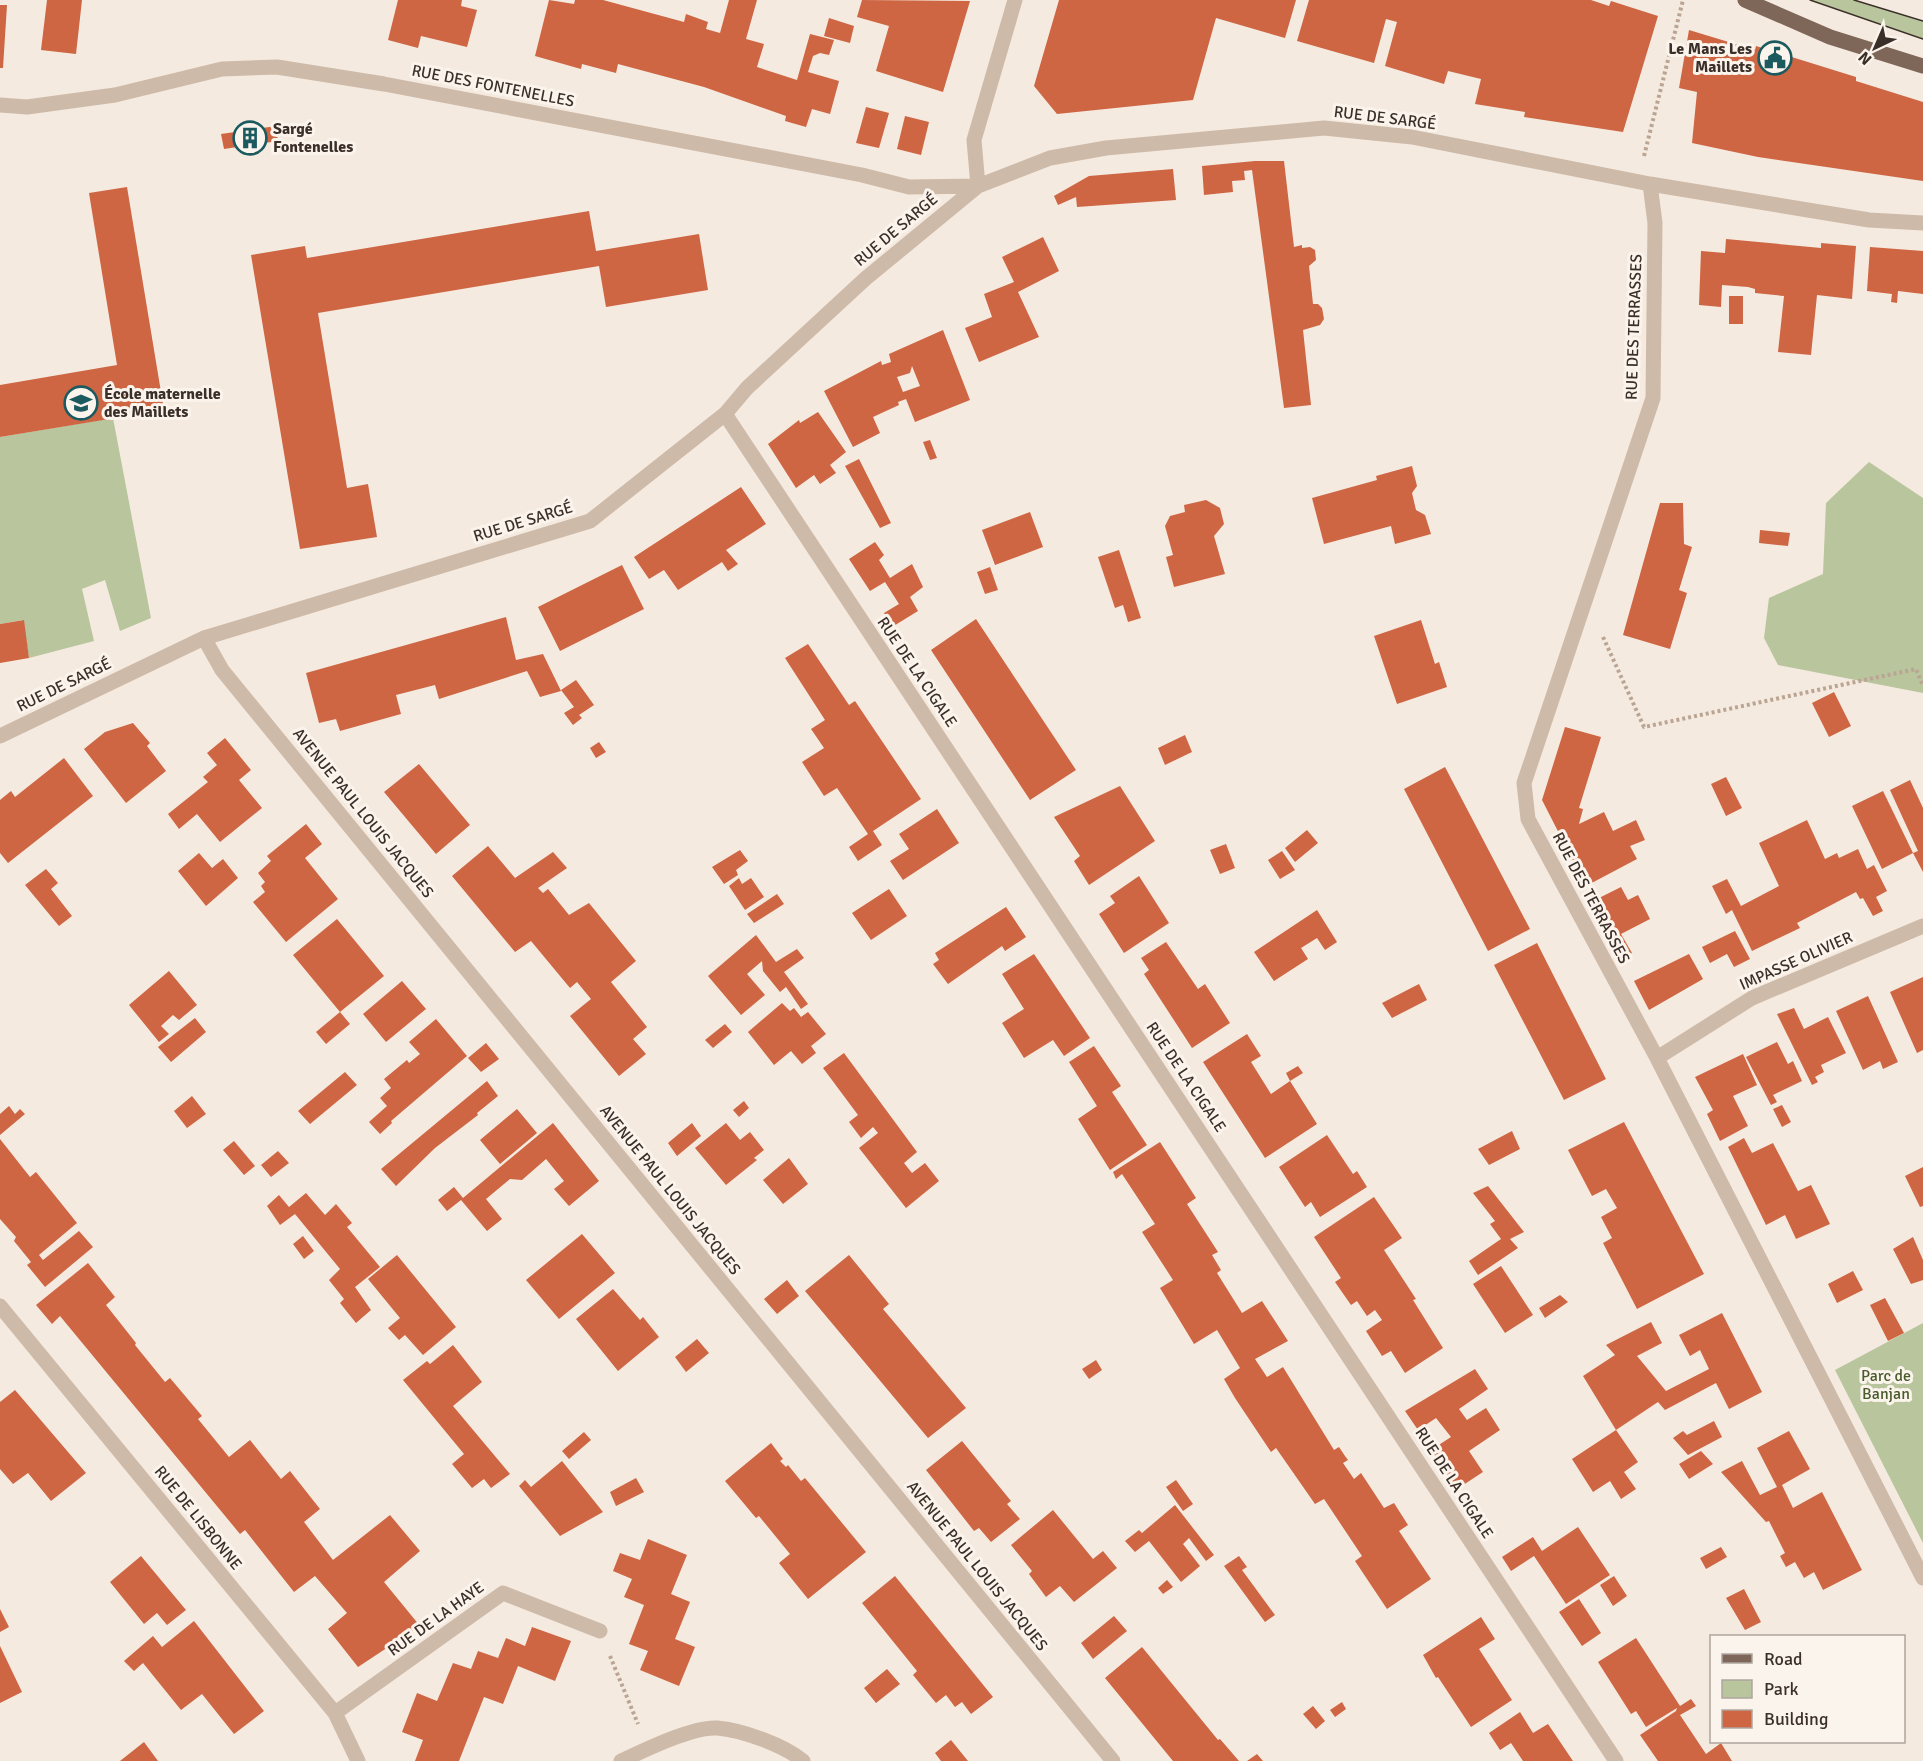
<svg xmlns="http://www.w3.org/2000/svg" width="1923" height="1761" font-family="Signika,sans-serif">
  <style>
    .green { fill: #b8c59d }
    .building { fill: #ce6543; fill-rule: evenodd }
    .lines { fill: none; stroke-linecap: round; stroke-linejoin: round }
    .path { stroke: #baa493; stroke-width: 4; stroke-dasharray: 3 3; stroke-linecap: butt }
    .street { stroke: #cebaa9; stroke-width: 15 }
    .primary { stroke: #7e6659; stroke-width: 15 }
    .tram { stroke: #3b2f29; stroke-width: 1.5 }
    .labels { text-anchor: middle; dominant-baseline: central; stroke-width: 6; stroke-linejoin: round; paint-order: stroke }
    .poi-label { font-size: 16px; font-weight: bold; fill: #3b2f29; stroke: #fbf4ec; text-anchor: start }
    .street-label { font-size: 16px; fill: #3b2f29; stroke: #fbf4ec }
    .park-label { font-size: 16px; fill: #495b2b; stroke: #fbf4ec }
  </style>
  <rect width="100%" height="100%" fill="#f5eadf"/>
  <path class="green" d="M1810,0H1854L1923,21V39Z
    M113,418L151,618L120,631L105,580L82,589L94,641L29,658L23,620L0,624V437Z
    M1869,462L1923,498V693L1778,665L1764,638L1769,598L1823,574L1826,503Z
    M1923,1323V1543L1835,1370Z"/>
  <path class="building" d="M47,0H82L76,54L41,50Z
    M398,0H462L461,6L477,10L467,47L421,36L418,48L388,40Z
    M549,0L574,4L575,0H603L684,22L686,14L708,22L706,29L720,33L729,0H757L746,39L764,44L757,67L797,80L810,34L834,40L829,55L820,53L813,56L808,72L839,81L830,114L812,109L806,127L785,121L786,116L704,87L618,64L616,73L582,64L581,69L535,56Z
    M862,0L970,1L943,92L876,71L889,26L857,17Z
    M1059,0H1296L1285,38L1216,18L1193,100L1057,114L1034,86Z
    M1309,0H1591L1609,6L1611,1L1658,16L1623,132L1524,117L1525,112L1475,104L1481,79L1448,71L1444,84L1385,66L1397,22L1386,19L1374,63L1297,41Z
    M0,5H7L3,68H0Z
    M829,18L854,26L850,43L824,36Z
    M1689,30L1755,50L1756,46L1856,77V81L1923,102V181L1758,157L1692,143L1697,92L1679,88Z
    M866,107L889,113L879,148L856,143Z
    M905,116L929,122L921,155L897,149Z
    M276,126L278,141L224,149L221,134Z
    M1255,161H1284L1294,247L1302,245V248L1310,247L1315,250L1316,260L1309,266L1313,304H1318L1322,308L1324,319L1320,325L1303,330L1311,405L1284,408L1252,170L1244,171L1245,180L1232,181L1233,192L1204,195L1202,166Z
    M1173,169L1176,200L1077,207L1076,197L1058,205L1054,196L1089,176Z
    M127,187L164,410L0,437V385L117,365L89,193Z
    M589,211L596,251L699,234L708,290L606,307L599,266L318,313L347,488L368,484L377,537L300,549L251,255L305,246L307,258Z
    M1043,237L1059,271L1018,292L1039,337L979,362L965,328L992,317L984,294L1014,282L1002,257Z
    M1726,239L1821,248V243L1856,246L1852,299L1817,295L1811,355L1778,352L1784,296L1755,293V289L1748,287L1722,285L1721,307L1699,305L1701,251L1725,253Z
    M1870,247L1923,251V294L1898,291L1897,303L1891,302L1892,294L1867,291Z
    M1729,296H1743V324H1729Z
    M943,330L970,400L915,422L906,399L898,402L899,405L873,417L880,433L853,447L824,391L881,361L882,365L891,362L889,354ZM912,366L920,386L903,392L897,377L910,373Z
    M818,412L846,452L830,465L836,473L820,484L814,475L796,488L768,444L799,420L800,423Z
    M930,440L937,458L930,460L923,442Z
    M859,459L891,523L880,528L845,466Z
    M1412,466L1417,486L1412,493L1416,510L1425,515L1431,534L1395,544L1391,526L1324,544L1312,498L1377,480L1376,476Z
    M741,487L766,524L726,550L738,564L728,571L722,562L678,590L664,570L649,579L634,557Z
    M1206,500L1220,508L1224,524L1214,536L1225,574L1174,587L1166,557L1173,555L1165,526L1170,516L1185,512L1184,505Z
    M1660,503H1683L1684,544L1692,547L1679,590L1687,593L1670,649L1623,635Z
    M1030,512L1043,547L995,565L982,530Z
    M1760,530L1790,533L1788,546L1759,543Z
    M875,542L884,555L879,560L890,578L912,564L923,587L910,597L918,611L892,627L884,613L899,604L885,582L870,591L849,559Z
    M1119,550L1141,618L1128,622L1123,605L1115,608L1098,557Z
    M622,565L644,609L560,651L538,607Z
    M990,567L998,590L985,594L977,572Z
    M506,617L516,660L543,654L561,691L540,697L527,671L439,699L435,685L396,695L401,714L340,731L336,719L319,723L306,673Z
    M976,619L1076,770L1030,800L931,650Z
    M24,620L29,658L0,663V624Z
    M1421,620L1435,664L1439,662L1447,687L1397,704L1374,636Z
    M808,644L849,705L855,701L921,799L873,831L882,845L858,861L849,847L868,834L837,788L824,796L802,762L824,748L811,729L825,720L785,658Z
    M576,680L594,705L579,715L582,718L573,725L564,713L574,707L561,690Z
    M1834,692L1851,726L1829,737L1812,703Z
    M133,723L150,743L147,746L166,771L126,803L84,749L105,732Z
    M1565,727L1601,737L1579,808L1583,809L1579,824L1604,812L1613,831L1636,820L1645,840L1630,846L1637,859L1586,886L1542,800Z
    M1185,735L1192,752L1165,765L1158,748Z
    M225,738L251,770L239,780L262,808L220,842L197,814L179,829L168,814L208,782L203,777L217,765L207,753Z
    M599,742L606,752L596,758L590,748Z
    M64,758L93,796L8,863L0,853V800L11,791L15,797Z
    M419,764L470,825L436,854L384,792Z
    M1445,767L1530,929L1488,951L1404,789Z
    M1726,777L1742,808L1726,816L1711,784Z
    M1910,780L1923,808V872L1913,853L1882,869L1852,806L1883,791L1913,853L1918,851L1890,790Z
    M1120,786L1155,841L1089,885L1074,861L1080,856L1054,817Z
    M937,809L959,843L903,880L890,861L909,849L899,834Z
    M1807,820L1825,859L1837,853L1839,858L1858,849L1867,869L1874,865L1887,891L1876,897L1883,911L1873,916L1863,898L1860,899L1856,892L1797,923L1800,928L1752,951L1732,910L1726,914L1712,886L1727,879L1741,906L1779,886L1759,843Z
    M306,824L322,844L305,858L338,899L286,942L253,902L265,892L261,886L265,882L258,873L271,861L267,856Z
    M1307,830L1318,843L1295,862L1285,848Z
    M1226,844L1235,868L1220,874L1210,850Z
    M488,846L515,878L553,852L567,868L538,888L543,893L548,889L569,915L589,903L636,961L611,982L647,1027L633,1039L646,1054L619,1076L570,1016L591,999L577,982L570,988L531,941L515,952L452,876Z
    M740,850L748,861L736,870L738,875L724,884L712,867Z
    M1282,851L1295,870L1280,879L1268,860Z
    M199,853L212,868L223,859L238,878L206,906L178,871Z
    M46,869L58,883L51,889L72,916L59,926L25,885Z
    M1139,876L1169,923L1124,953L1099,914L1115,903L1110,896Z
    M739,878L742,884L751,878L764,897L745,910L729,886Z
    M1621,887L1628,900L1638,895L1650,919L1621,934L1632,953L1623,958L1593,901Z
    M889,889L907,916L871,940L852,913Z
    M777,894L784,904L754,923L747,914Z
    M1006,907L1026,937L1005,951L1002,946L948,984L933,964L939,960L935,953Z
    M1317,910L1337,942L1325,950L1317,938L1301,948L1308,959L1274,981L1254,952Z
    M337,919L384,976L340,1012L293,955Z
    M1735,931L1750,959L1734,967L1727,954L1710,963L1702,947Z
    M756,935L776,962L797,949L804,958L784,972L808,1004L801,1009L786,987L780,992L763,971L762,961L747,974L765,995L741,1015L708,976Z
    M1166,942L1198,989L1205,984L1230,1023L1192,1048L1144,974L1149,970L1141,958Z
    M1537,943L1606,1079L1564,1100L1494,965Z
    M1034,954L1090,1038L1064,1056L1053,1040L1024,1058L1002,1023L1024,1009L1002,974Z
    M1689,954L1703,979L1649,1010L1634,981Z
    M169,971L197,1005L179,1020L173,1015L161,1026L169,1034L159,1042L129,1005Z
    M1923,977V1050L1917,1053L1890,992Z
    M402,981L426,1009L386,1042L363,1014Z
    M1419,984L1427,1000L1392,1018L1382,1003Z
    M1868,996L1898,1062L1883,1069L1880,1061L1863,1070L1836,1011Z
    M782,1003L790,1011L794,1008L801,1017L808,1012L826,1034L811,1046L816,1053L802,1064L791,1051L774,1065L748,1032Z
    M1794,1008L1804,1029L1828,1017L1846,1053L1821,1065L1824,1072L1815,1077L1818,1082L1812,1085L1777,1014Z
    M340,1012L350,1024L326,1044L316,1032Z
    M195,1018L206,1032L171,1062L158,1047Z
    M436,1019L467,1056L391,1121L392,1123L380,1134L369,1122L387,1106L380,1098L391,1088L384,1079L407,1060L409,1063L420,1054L409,1042Z
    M725,1024L732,1032L713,1048L705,1040Z
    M1247,1034L1261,1056L1251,1062L1271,1094L1290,1081L1286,1073L1298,1066L1303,1073L1290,1081L1317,1124L1265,1158L1203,1062Z
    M1777,1042L1788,1064L1793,1061L1802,1081L1773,1095L1777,1102L1771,1105L1746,1057Z
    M486,1043L499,1059L481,1072L468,1058Z
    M1094,1046L1121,1086L1112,1092L1147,1145L1110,1170L1078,1119L1097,1106L1069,1062Z
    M844,1053L917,1152L904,1163L912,1173L925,1163L939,1181L906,1208L859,1148L878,1133L873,1127L861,1138L849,1122L858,1115L823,1068Z
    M1743,1054L1757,1085L1733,1096L1748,1126L1720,1141L1707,1114L1713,1110L1695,1077Z
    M345,1072L357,1085L310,1124L298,1111Z
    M487,1081L498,1096L477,1113L478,1115L435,1148L396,1186L381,1169Z
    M192,1096L206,1114L187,1128L174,1111Z
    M744,1101L749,1108L739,1117L733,1110Z
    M1782,1105L1791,1122L1782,1127L1773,1109Z
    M9,1106L15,1114L20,1109L25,1114L0,1135V1114Z
    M517,1109L537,1133L500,1164L480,1140Z
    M1624,1122L1704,1274L1637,1309L1603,1243L1612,1238L1601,1217L1617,1208L1606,1189L1592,1196L1568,1150Z
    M553,1123L599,1181L569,1206L554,1189L564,1181L546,1159L522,1180L510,1179L486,1199L502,1219L487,1231L461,1200L447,1211L438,1200L454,1187L463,1198Z
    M692,1123L701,1136L677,1156L668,1143Z
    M726,1123L740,1140L750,1132L764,1150L754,1158L757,1160L726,1185L695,1148Z
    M1512,1131L1520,1149L1489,1165L1478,1149Z
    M1327,1135L1353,1174L1357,1171L1367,1187L1320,1217L1311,1202L1305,1207L1279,1167Z
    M1744,1138L1752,1153L1773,1143L1798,1191L1811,1185L1830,1224L1796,1239L1785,1215L1766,1225L1728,1147Z
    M0,1139L30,1177L36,1172L77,1223L39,1255L43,1260L79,1231L93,1247L45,1287L27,1265L31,1262L14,1241L16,1237L0,1219Z
    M234,1141L255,1166L244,1175L223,1150Z
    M1160,1142L1196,1198L1187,1204L1218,1252L1212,1255L1221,1270L1217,1273L1242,1313L1262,1301L1288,1341L1255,1359L1267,1377L1283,1367L1334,1450L1339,1447L1345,1456L1348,1460L1343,1463L1354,1479L1361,1473L1384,1508L1394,1503L1408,1525L1399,1531L1431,1579L1387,1609L1355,1561L1362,1556L1324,1499L1315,1504L1276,1448L1271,1452L1235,1398L1224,1379L1240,1368L1217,1330L1194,1344L1160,1288L1173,1280L1142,1232L1155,1224L1122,1174L1116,1179L1113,1172Z
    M278,1151L289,1163L271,1177L261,1165Z
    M789,1158L808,1184L783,1204L763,1180Z
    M1923,1167V1206L1920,1207L1905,1176Z
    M1488,1186L1524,1232L1510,1239L1518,1248L1478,1275L1469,1261L1501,1239L1490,1224L1495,1221L1473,1193Z
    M306,1193L325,1215L336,1204L352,1223L347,1227L380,1267L355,1287L371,1310L356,1323L340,1303L344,1299L329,1280L340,1269L295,1214L280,1225L267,1206L279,1195L289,1207Z
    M1374,1197L1402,1238L1384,1250L1416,1299L1413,1300L1443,1348L1405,1373L1391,1351L1382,1356L1366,1331L1382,1320L1375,1310L1367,1316L1357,1301L1351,1305L1335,1282L1341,1278L1314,1237Z
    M582,1234L615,1273L559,1319L526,1280Z
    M303,1236L314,1251L304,1259L293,1244Z
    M1913,1237L1923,1260V1280L1911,1284L1893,1249Z
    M397,1255L456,1327L423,1355L405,1335L399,1340L388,1328L400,1318L368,1279Z
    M849,1255L889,1304L883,1309L966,1408L928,1438L805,1291Z
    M88,1263L115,1297L106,1305L136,1343L135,1345L165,1382L170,1378L202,1416L198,1419L229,1457L250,1440L281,1479L290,1471L320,1509L304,1522L333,1560L390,1515L420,1551L384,1582L420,1626L358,1667L328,1629L347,1613L315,1576L294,1592L245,1530L240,1534L60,1316L52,1324L36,1305Z
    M1501,1266L1533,1315L1505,1333L1473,1284Z
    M1853,1271L1863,1290L1837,1303L1828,1284Z
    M787,1280L799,1296L777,1314L764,1299Z
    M613,1289L640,1320L643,1317L659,1337L618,1371L576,1319Z
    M1560,1295L1568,1302L1545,1318L1539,1308Z
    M1885,1298L1904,1333L1888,1341L1870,1305Z
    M1722,1313L1762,1392L1729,1409L1716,1383L1665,1410L1658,1402L1616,1430L1583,1376L1615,1355L1606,1345L1651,1322L1662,1343L1637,1356L1666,1391L1709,1369L1700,1350L1690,1356L1679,1335Z
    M697,1339L709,1353L686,1372L675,1357Z
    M453,1345L482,1382L453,1406L510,1474L491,1488L484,1479L472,1488L452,1464L464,1454L403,1380L427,1361L430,1364Z
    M1096,1360L1102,1370L1089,1379L1082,1369Z
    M1475,1369L1488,1389L1459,1409L1467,1420L1486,1408L1500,1430L1469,1451L1483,1472L1457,1489L1431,1450L1451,1437L1436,1418L1418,1430L1405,1411Z
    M15,1390L86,1473L51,1501L28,1473L13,1484L0,1469V1402Z
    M1714,1421L1722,1437L1688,1455L1673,1438L1683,1431L1687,1435Z
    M1616,1430L1638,1462L1624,1472L1636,1489L1621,1499L1610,1481L1593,1492L1572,1459Z
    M1789,1431L1810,1469L1782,1485L1793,1508L1822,1492L1862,1570L1823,1590L1814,1572L1804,1578L1795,1562L1786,1567L1780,1556L1785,1553L1769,1521L1766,1522L1721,1472L1742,1461L1760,1495L1777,1487L1757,1448Z
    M584,1432L591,1440L569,1459L562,1451Z
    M962,1441L1011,1501L1007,1504L1020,1519L991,1542L979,1528L974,1531L926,1470Z
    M771,1443L783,1459L780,1461L786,1467L788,1465L801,1481L805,1478L866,1552L808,1599L779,1563L790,1554L759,1516L756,1518L725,1481Z
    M1701,1451L1713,1464L1689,1479L1679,1464Z
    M562,1461L603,1512L560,1536L519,1486L525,1480L531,1487Z
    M636,1478L644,1492L616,1506L610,1492Z
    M1176,1480L1193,1504L1183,1511L1166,1487Z
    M1175,1505L1214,1555L1206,1561L1189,1538L1183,1544L1200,1566L1181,1582L1149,1541L1135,1552L1125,1541L1139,1530L1142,1533Z
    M1053,1510L1093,1559L1103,1551L1117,1568L1074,1602L1060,1586L1046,1597L1029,1574L1032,1571L1011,1545Z
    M1578,1527L1610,1575L1566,1604L1534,1556L1511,1571L1502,1557L1533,1537L1542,1551Z
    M648,1539L687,1555L671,1594L690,1602L675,1639L695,1647L679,1686L640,1670L648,1651L629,1644L644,1605L624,1597L632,1579L613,1571L620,1553L640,1560Z
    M1721,1547L1727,1557L1706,1569L1700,1558Z
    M141,1556L186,1610L167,1625L157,1613L144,1624L110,1582Z
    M1239,1556L1247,1567L1242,1570L1275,1615L1265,1622L1224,1566Z
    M895,1576L993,1697L971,1714L962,1702L955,1707L946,1695L936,1703L913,1675L917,1671L862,1603Z
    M1614,1576L1627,1596L1613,1606L1600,1585Z
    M1167,1580L1173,1587L1163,1594L1158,1588Z
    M1744,1589L1761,1622L1745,1630L1726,1598Z
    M1579,1599L1601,1633L1582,1646L1559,1612Z
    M0,1609L9,1627L0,1632Z
    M1114,1616L1127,1631L1093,1659L1081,1643Z
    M1481,1617L1495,1639L1479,1649L1512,1700L1471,1727L1438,1677L1436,1678L1423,1655Z
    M194,1621L264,1711L234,1734L202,1694L181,1710L143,1663L134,1671L124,1661L153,1636L162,1647Z
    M532,1627L571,1641L555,1681L518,1666L503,1704L484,1697L459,1761H415L423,1740L402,1732L417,1693L437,1701L453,1663L471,1669L478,1651L498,1658L506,1638L525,1646Z
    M1636,1638L1680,1706L1691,1699L1696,1706L1680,1715L1706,1754L1721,1743L1732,1761H1658L1640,1735L1676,1711L1677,1708L1646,1727L1636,1711L1631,1714L1598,1662Z
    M0,1646L22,1692L0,1703Z
    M1142,1647L1218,1740L1220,1739L1239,1761H1173L1105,1678Z
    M887,1669L900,1684L876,1703L864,1688Z
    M1342,1702L1346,1709L1335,1717L1330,1710Z
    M1313,1706L1325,1721L1316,1729L1303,1714Z
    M1520,1712L1533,1733L1548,1724L1573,1761H1523L1511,1743L1500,1750L1489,1733Z
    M951,1740L968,1761H941L935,1753Z
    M144,1742L158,1761H120Z
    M1257,1754L1263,1761H1247Z"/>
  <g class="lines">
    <path class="path" d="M1644,156L1683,0
      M1603,637L1644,727L1916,669L1923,686
      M610,1656L638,1724"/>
    <path class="street" d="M0,105L27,107L115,95L222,69L277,67L384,84L862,175L909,187L978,186
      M1650,184L1655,223L1653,398L1524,783L1528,819L1657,1058L1923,1578
      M978,186L974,140L1015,0
      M725,414L1616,1761
      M204,638L222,670L1113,1761
      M0,736L204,638L590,521L725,414L747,388L865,279L978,186L1050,158L1106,148L1324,128L1412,137L1650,184L1869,220L1923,223
      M1657,1058L1752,998L1923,926
      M0,1306L335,1713L358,1761
      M335,1713L503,1593L600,1631
      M621,1761C643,1751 693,1726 717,1728C742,1730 784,1745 803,1761"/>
    <path class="primary" d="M1745,0L1830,37L1923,66"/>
    <path class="tram" d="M1810,0L1923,39
      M1854,0L1923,21"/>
  </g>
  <defs>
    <g id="civic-ring" transform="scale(1.725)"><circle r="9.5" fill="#fbf4ec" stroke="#1b5b60" stroke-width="1.5"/><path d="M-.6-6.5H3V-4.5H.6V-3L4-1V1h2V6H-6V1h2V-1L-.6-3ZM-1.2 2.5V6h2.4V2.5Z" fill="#1b5b60"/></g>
    <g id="building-ring" transform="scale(1.725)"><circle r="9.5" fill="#fbf4ec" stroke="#1b5b60" stroke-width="1.5"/><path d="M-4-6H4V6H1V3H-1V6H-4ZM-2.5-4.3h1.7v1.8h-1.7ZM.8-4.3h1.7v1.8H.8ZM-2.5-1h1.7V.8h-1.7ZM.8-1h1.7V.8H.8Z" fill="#1b5b60"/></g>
    <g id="school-ring" transform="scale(1.725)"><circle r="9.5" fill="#fbf4ec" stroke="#1b5b60" stroke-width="1.5"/><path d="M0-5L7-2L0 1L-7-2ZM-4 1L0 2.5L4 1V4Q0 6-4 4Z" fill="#1b5b60"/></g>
  </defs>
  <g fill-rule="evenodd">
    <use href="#civic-ring" x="1775" y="58"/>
    <use href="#building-ring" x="250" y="138"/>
    <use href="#school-ring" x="81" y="403"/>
  </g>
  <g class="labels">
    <g class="poi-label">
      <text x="1752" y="49" text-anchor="end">Le Mans Les<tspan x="1752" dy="18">Maillets</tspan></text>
      <text x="273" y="129">Sargé<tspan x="273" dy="18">Fontenelles</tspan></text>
      <text x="104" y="394">École maternelle<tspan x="104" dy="18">des Maillets</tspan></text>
    </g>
    <g class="street-label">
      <text transform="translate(493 86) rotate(11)">RUE DES FONTENELLES</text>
      <text transform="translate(1385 118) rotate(7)">RUE DE SARGÉ</text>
      <text transform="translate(896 230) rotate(-40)">RUE DE SARGÉ</text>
      <text transform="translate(1634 327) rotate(-88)">RUE DES TERRASSES</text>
      <text transform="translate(523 522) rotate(-17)">RUE DE SARGÉ</text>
      <text transform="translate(917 672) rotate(56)">RUE DE LA CIGALE</text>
      <text transform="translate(64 685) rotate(-26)">RUE DE SARGÉ</text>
      <text transform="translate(363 813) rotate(51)">AVENUE PAUL LOUIS JACQUES</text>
      <text transform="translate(1591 898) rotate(62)">RUE DES TERRASSES</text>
      <text transform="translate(1796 961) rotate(-24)">IMPASSE OLIVIER</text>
      <text transform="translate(1186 1077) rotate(56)">RUE DE LA CIGALE</text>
      <text transform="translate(670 1190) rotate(51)">AVENUE PAUL LOUIS JACQUES</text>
      <text transform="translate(1454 1483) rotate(57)">RUE DE LA CIGALE</text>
      <text transform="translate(198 1518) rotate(51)">RUE DE LISBONNE</text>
      <text transform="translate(977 1566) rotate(51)">AVENUE PAUL LOUIS JACQUES</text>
      <text transform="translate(436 1619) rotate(-36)">RUE DE LA HAYE</text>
    </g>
    <g class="park-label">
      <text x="1886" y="1376">Parc de<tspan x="1886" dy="18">Banjan</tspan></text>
    </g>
  </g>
  <rect x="1710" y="1635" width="195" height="108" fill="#fbf4ec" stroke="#aea59e" stroke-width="1.5"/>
  <rect x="1722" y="1654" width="30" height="9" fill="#7e6659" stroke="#aea59e" stroke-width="1.5"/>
  <text x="1764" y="1665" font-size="18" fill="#3b2f29">Road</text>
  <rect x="1722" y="1680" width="30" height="18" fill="#b8c59d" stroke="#aea59e" stroke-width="1.5"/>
  <text x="1764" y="1695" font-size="18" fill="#3b2f29">Park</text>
  <rect x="1722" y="1710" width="30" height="18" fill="#ce6543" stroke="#aea59e" stroke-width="1.5"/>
  <text x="1764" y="1725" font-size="18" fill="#3b2f29">Building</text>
  <g transform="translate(1875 48) rotate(224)" stroke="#fbf4ec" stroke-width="4.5" paint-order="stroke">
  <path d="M0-4.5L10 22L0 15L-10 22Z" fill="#3b2f29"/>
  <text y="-9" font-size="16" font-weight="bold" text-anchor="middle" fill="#3b2f29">N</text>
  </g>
</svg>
